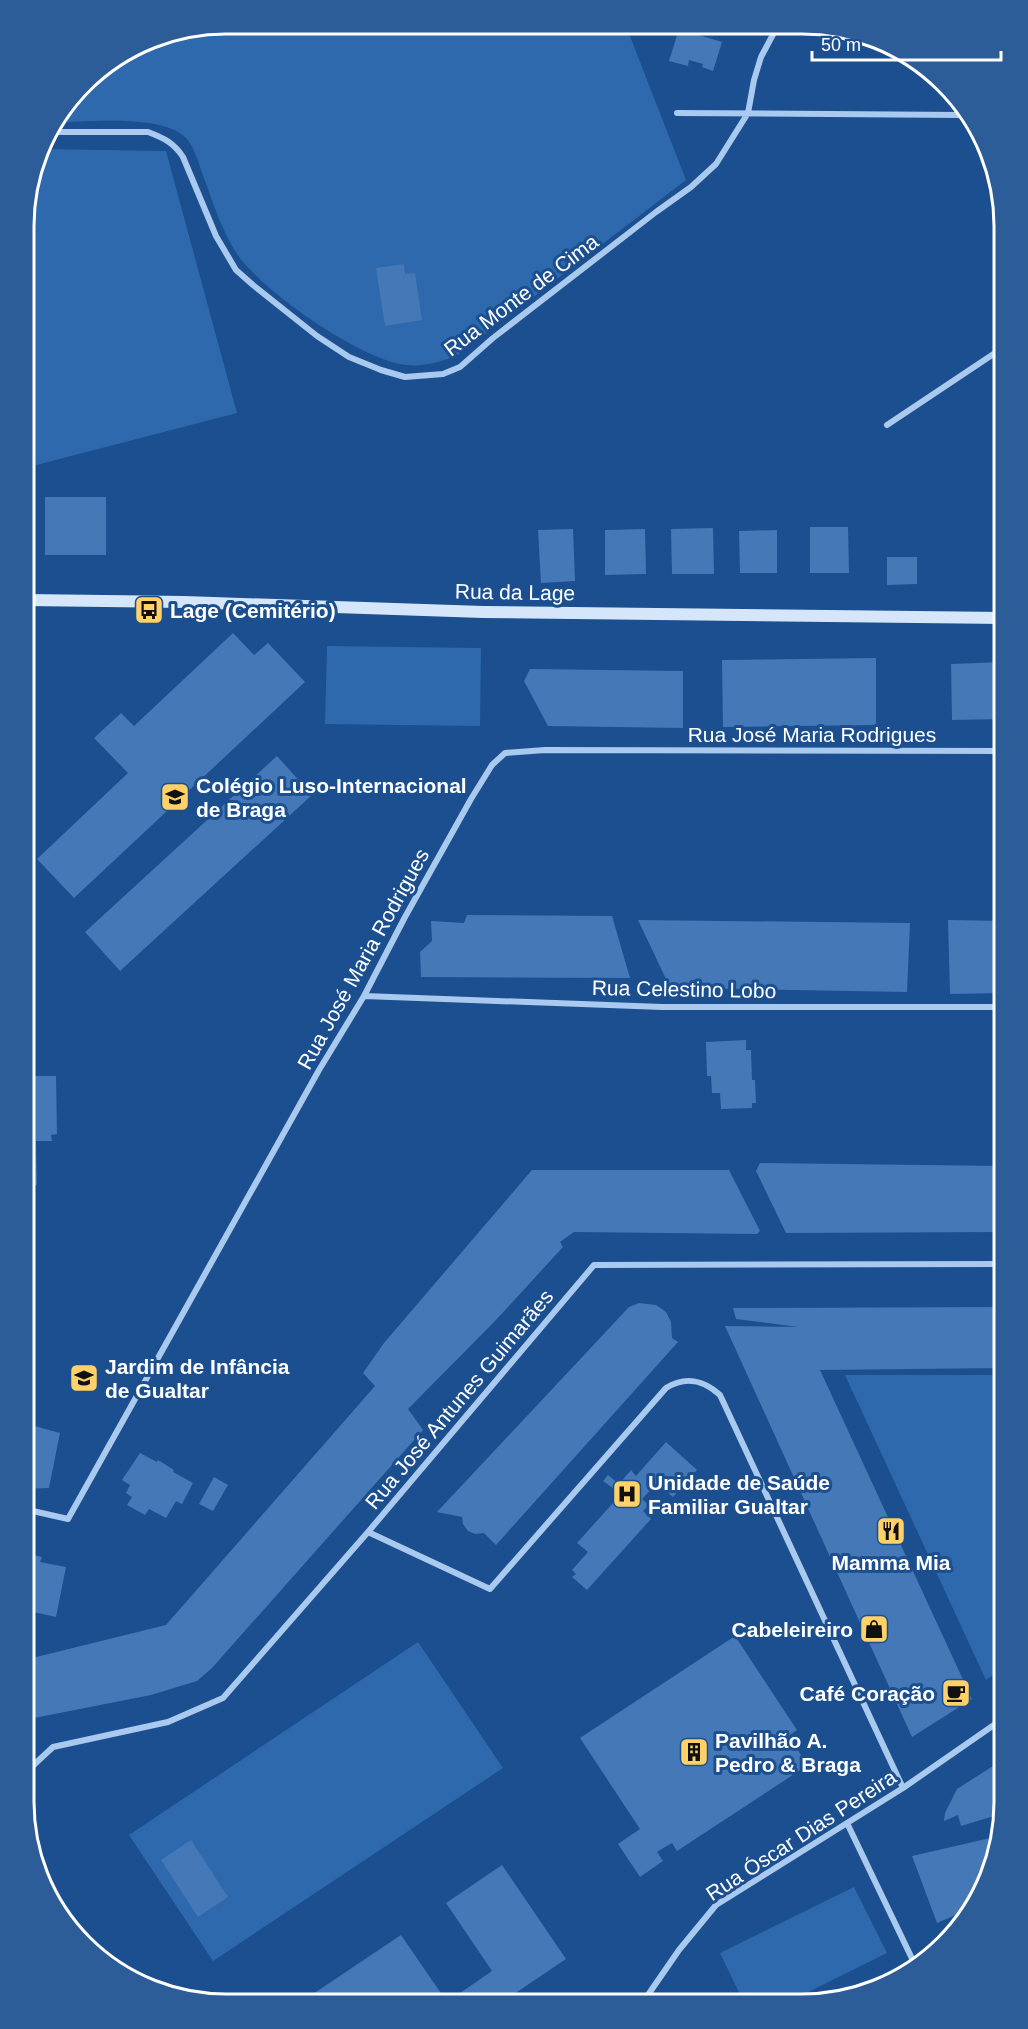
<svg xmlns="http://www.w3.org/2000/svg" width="1028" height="2029" font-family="Helvetica,sans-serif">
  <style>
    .green { fill: #2e69ad }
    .building { fill: #4478b7 }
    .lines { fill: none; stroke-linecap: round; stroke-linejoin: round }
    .street { stroke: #a9c9ee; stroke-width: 6 }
    .secondary { stroke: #d6e6fa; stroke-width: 12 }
    .labels { text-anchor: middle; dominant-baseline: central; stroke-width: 6; stroke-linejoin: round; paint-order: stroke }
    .street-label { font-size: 21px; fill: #fff; stroke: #1b4f8f }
    .poi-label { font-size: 21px; font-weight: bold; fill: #fff; stroke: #1b4f8f; text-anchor: start }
    .rim { fill: none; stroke: #fff; stroke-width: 3 }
  </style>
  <rect width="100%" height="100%" fill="#1b4f8f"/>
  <path class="green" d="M226,24L626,26L686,180L459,354C443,362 424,367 406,365C361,360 262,291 237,254C222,231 213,203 204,178C199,165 195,147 185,137C161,114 88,122 56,122L93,74L149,39Z
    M41,149L166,151L237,413L25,468L26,200Z
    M327,646L481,648L480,726L325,724Z
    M845,1375H1004V1667L986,1680Z
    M418,1642L503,1768L213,1961L129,1835Z
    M854,1887L887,1953L782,2005H745L720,1953Z"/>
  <path class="building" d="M679,29L722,42L713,71L702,67L703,64L689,60L688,66L669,61Z
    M404,264L405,274L415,273L422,320L385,326L376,268Z
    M45,497H106V555H45Z
    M810,527H848L849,573H810Z
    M713,528L714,574H672L671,529Z
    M573,529L575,581L541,583L538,530Z
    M645,529L646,574L605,575V530Z
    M777,530V573H740L739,531Z
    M887,557H917V584L887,585Z
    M233,633L254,655L268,643L305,682L74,898L37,859L128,773L94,738L121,713L134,726Z
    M876,658V725L723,727L722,660Z
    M1004,662V719L952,720L951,664Z
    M530,669L683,671V728L548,726L524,681Z
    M277,756L312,795L120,971L85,932Z
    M467,915L612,916L630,978L421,977L420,952L432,941L431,921L464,923Z
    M638,920L910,923L907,992L668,988L666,979Z
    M948,920L1004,921V993L950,994Z
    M746,1040V1050H751L752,1080H755L756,1103H752V1108L721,1109L720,1093H712L711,1076H707L706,1042Z
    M25,1076H56L57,1134L51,1135L52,1141H36L37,1185H25Z
    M760,1163L1004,1166V1232L786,1233L756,1171Z
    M532,1170H729L760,1231L757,1234L574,1232L560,1242L563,1247L496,1320L408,1409L423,1430L212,1668L197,1681L151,1695L24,1720V1660L166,1625L375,1386L363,1373L384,1343Z
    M639,1303L656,1305L666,1312L671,1322L672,1338L678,1342L496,1545L484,1533L475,1534L468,1531L463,1524L462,1517L437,1512L629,1307Z
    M1004,1307V1368L820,1370L972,1699L912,1737L725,1326L798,1327L736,1319L733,1308Z
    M24,1423L60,1433L49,1488L24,1489Z
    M666,1442L697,1470L673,1497L657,1483L642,1499L649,1505L643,1511L651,1519L587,1590L572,1577L576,1574L572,1570L588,1552L577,1543L621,1494L603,1481L608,1475L619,1484L631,1470L636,1476Z
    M140,1453L157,1462L158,1460L174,1470L173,1472L193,1483L182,1504L176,1501L166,1518L149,1509L145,1515L127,1505L132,1497L126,1493L130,1485L122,1480Z
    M214,1477L228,1485L213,1511L199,1504Z
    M24,1553L42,1557L40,1562L66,1567L56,1617L24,1610Z
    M735,1636L797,1730L788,1736L808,1765L677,1851L672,1843L665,1847L657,1852L663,1861L640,1877L618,1844L640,1829L580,1738Z
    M1004,1759V1813L961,1826L958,1815L944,1821L945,1813L957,1789Z
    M999,1836L989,1880L980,1895L975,1897L976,1901L972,1908L937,1923L912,1856Z
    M191,1840L228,1897L198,1917L161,1860Z
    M502,1865L566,1959L511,1996L517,2004H315L310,1996L401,1935L447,2002L492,1971L446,1903Z"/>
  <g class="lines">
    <path class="street" d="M677,113L962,115
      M48,132H148C164,138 174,143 183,157L216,236L236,270L253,285L317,336L349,357L381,370L405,377L443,374L460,367L493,338L656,212L691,187L716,164L748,113L754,80L761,57L777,27
      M887,425L1004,347
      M364,996L662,1007H1004
      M24,1509L68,1519L319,1070L364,996L405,917L471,799L492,765L505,753L545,750L1004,751
      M368,1532L490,1589L666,1388C685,1376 704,1380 720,1395L903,1788
      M24,1774L53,1747L168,1722L223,1698L368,1532L594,1265L1004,1264
      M847,1823L917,1969
      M641,2005L679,1950L716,1905L903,1788L1004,1718"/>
    <path class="secondary" d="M25,600L184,602L483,612L1004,618"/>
  </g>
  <defs>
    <g id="bus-square" transform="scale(1.5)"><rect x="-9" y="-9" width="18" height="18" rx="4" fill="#ffd166" stroke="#1b4f8f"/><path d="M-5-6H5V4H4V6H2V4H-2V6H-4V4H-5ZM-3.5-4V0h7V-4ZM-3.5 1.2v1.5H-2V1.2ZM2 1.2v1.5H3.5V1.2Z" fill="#111"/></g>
    <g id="school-square" transform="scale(1.5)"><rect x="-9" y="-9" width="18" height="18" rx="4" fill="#ffd166" stroke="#1b4f8f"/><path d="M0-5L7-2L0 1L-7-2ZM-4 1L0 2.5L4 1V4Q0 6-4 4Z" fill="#111"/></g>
    <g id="hospital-square" transform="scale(1.5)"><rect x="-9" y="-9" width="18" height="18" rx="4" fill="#ffd166" stroke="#1b4f8f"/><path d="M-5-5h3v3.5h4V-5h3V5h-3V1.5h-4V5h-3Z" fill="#111"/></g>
    <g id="restaurant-square" transform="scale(1.5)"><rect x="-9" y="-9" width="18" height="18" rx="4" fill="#ffd166" stroke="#1b4f8f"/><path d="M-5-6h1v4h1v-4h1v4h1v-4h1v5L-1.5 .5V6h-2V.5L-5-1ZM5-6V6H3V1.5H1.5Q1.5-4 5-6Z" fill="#111"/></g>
    <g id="shop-square" transform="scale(1.5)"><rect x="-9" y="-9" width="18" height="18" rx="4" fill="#ffd166" stroke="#1b4f8f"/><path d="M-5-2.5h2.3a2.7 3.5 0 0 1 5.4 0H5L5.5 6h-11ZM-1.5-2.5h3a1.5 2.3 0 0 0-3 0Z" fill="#111"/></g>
    <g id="cafe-square" transform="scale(1.5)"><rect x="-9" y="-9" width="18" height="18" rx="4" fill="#ffd166" stroke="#1b4f8f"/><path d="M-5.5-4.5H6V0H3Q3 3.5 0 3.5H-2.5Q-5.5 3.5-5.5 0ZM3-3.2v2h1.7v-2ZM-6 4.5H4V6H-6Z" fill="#111"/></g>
    <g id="building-square" transform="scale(1.5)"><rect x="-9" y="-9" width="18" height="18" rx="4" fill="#ffd166" stroke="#1b4f8f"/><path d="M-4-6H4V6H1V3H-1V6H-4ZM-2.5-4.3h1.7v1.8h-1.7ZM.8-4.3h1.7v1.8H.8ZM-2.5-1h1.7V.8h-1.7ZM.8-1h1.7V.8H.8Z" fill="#111"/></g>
  </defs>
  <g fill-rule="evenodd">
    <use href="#bus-square" x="149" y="610"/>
    <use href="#school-square" x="175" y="797"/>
    <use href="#school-square" x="84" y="1378"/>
    <use href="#hospital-square" x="627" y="1494"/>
    <use href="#restaurant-square" x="891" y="1531"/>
    <use href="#shop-square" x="874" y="1629"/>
    <use href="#cafe-square" x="956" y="1693"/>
    <use href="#building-square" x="694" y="1752"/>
  </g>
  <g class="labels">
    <g class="street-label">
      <text transform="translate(521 295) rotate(-37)">Rua Monte de Cima</text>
      <text transform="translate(515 592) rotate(1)">Rua da Lage</text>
      <text x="812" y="734">Rua José Maria Rodrigues</text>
      <text transform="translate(363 959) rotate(-61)">Rua José Maria Rodrigues</text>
      <text transform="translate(684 989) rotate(1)">Rua Celestino Lobo</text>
      <text transform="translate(459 1399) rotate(-50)">Rua José Antunes Guimarães</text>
      <text transform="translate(801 1835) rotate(-33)">Rua Óscar Dias Pereira</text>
    </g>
    <g class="poi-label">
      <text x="170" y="610">Lage (Cemitério)</text>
      <text x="196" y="785">Colégio Luso-Internacional<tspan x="196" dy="24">de Braga</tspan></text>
      <text x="105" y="1366">Jardim de Infância<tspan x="105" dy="24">de Gualtar</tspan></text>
      <text x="648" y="1482">Unidade de Saúde<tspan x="648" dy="24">Familiar Gualtar</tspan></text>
      <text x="891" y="1562" text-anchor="middle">Mamma Mia</text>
      <text x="853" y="1629" text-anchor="end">Cabeleireiro</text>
      <text x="935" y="1693" text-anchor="end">Café Coração</text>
      <text x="715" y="1740">Pavilhão A.<tspan x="715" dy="24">Pedro &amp; Braga</tspan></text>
    </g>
  </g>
  <path d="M0 0H1028V2029H0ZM226 34H802A192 192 0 0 1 994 226V1802A192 192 0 0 1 802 1994H226A192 192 0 0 1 34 1802V226A192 192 0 0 1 226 34Z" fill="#2d5d98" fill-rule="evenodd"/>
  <path class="rim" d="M226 34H802A192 192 0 0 1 994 226V1802A192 192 0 0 1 802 1994H226A192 192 0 0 1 34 1802V226A192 192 0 0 1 226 34Z"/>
  <path d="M812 51v9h189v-9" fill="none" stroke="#ffffff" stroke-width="3"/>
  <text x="821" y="51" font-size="18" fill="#ffffff" stroke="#1b4f8f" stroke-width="4.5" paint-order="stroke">50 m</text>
</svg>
